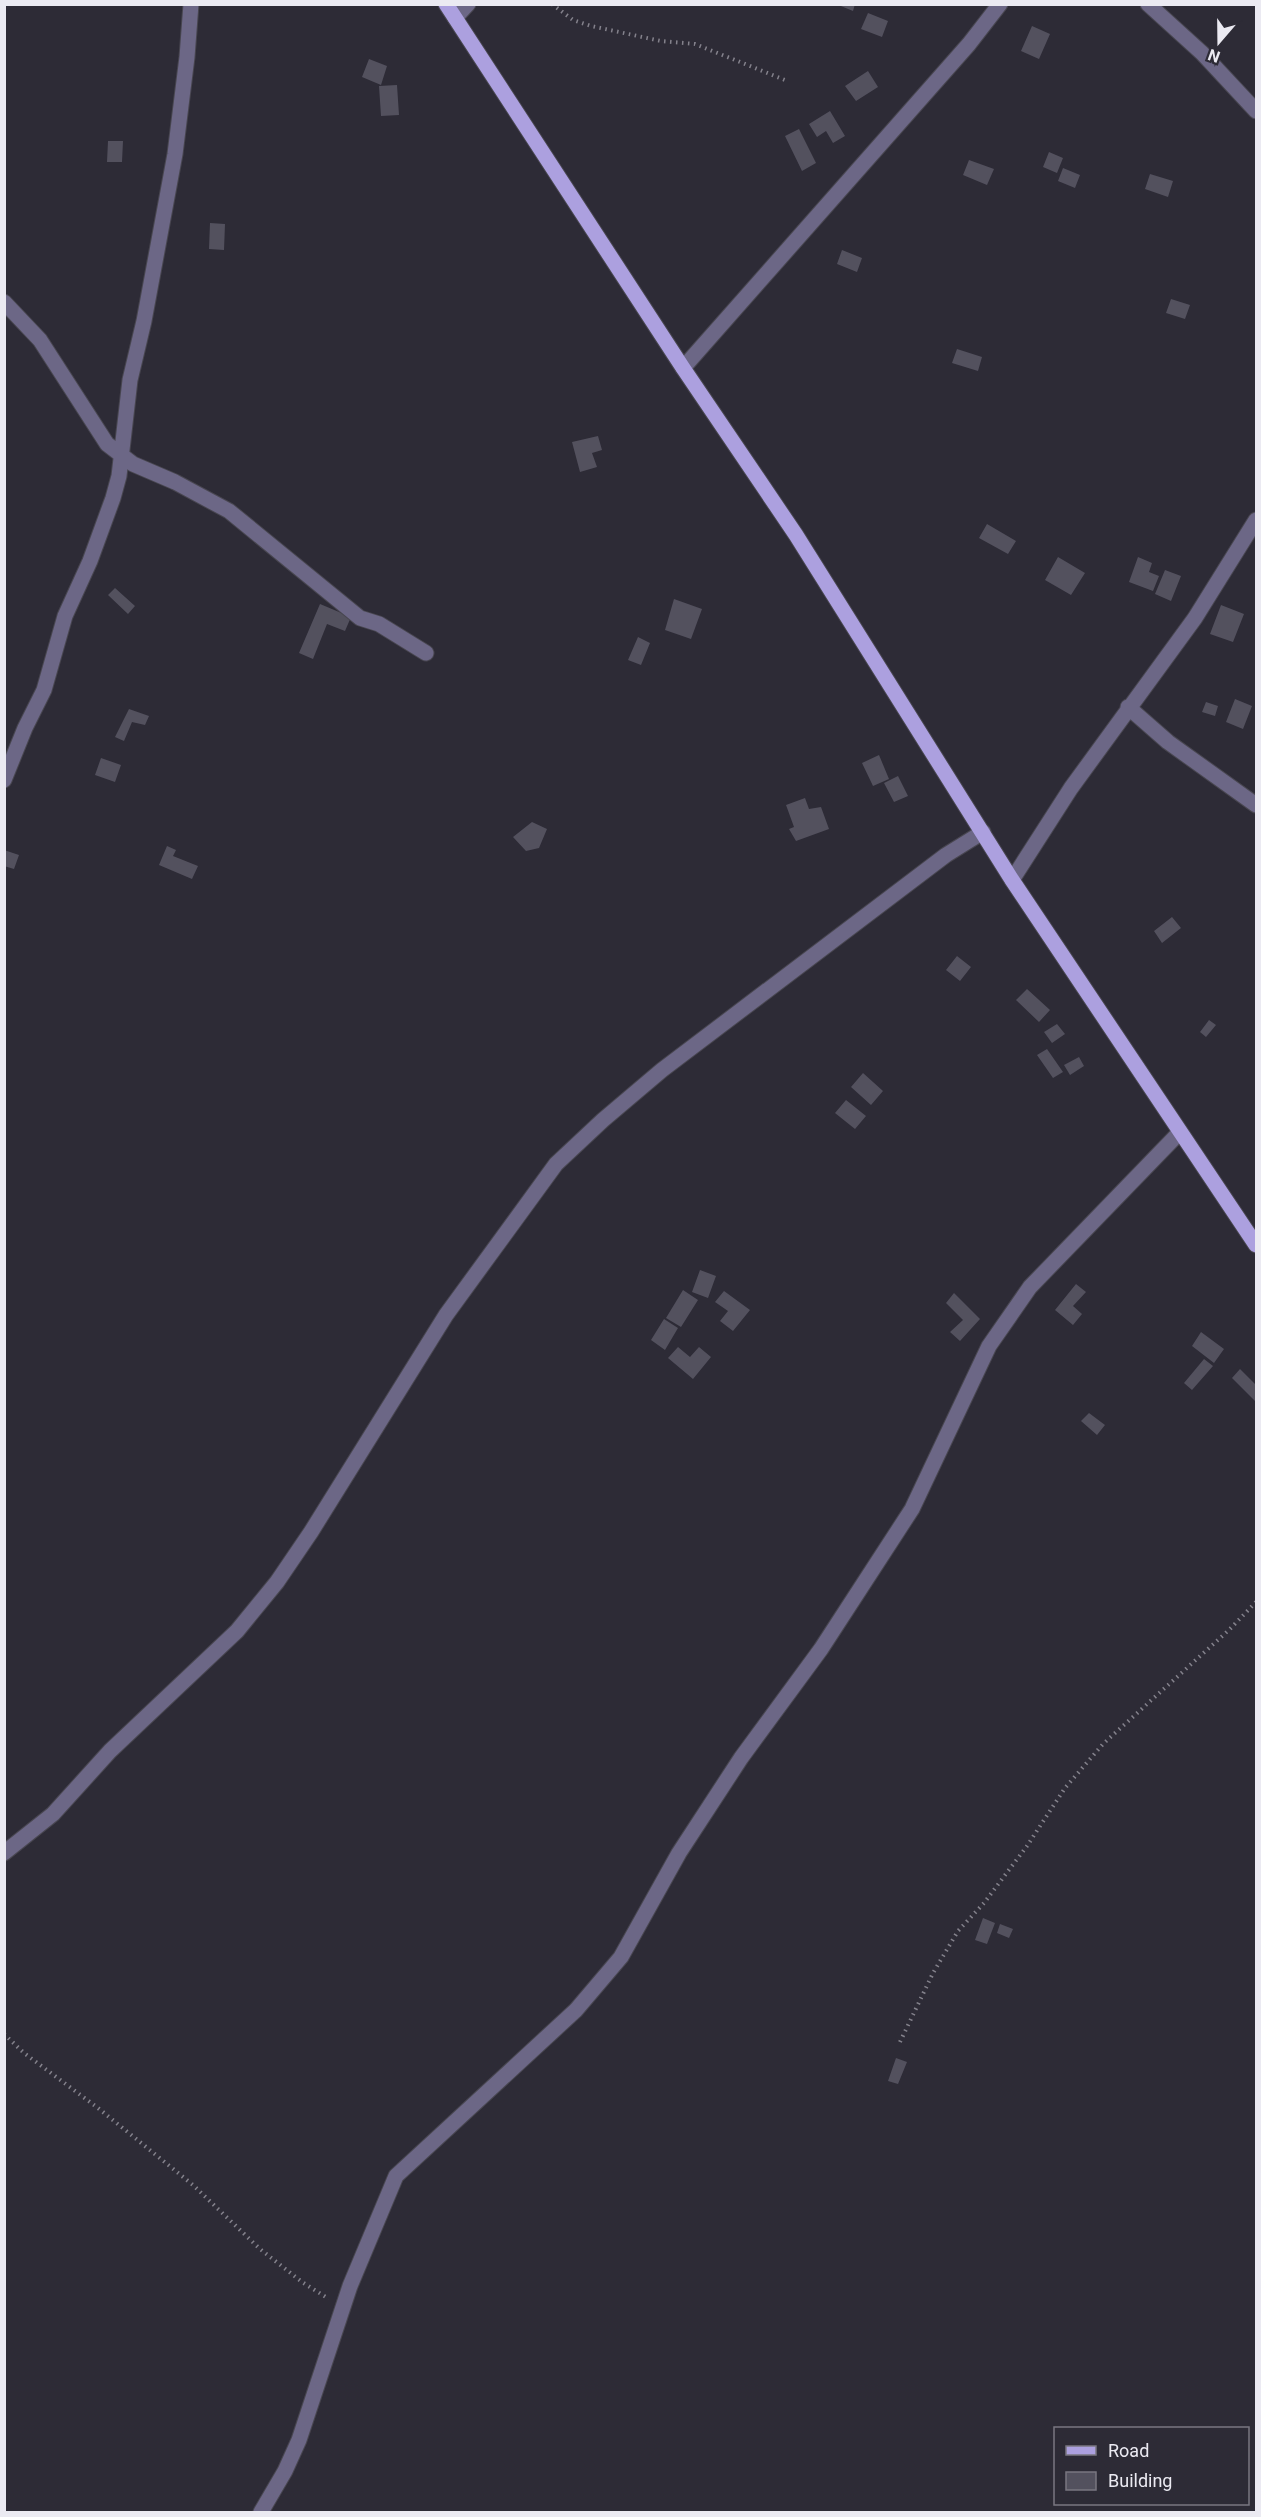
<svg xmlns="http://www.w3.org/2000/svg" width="1261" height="2517" font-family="Roboto,sans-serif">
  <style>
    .building { fill: #53515e }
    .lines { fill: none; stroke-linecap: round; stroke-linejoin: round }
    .minor-casing { stroke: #484650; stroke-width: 17 }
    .major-casing { stroke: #484650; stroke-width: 17 }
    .path { stroke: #84828c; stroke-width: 4; stroke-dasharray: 1.5 4.5; stroke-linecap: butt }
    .minor { stroke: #6c6786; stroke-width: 15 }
    .major { stroke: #aca0df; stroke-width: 15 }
  </style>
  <rect width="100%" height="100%" fill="#2d2b36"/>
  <path class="building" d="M836,4H855L853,11Z
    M868,13L888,21L882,37L861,29Z
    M1032,26L1050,34L1039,59L1021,51Z
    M369,59L387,66L381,85L362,77Z
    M868,71L878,87L856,101L845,86Z
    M397,85L399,115L381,116L379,86Z
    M830,111L845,136L833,143L826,131L817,137L809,124Z
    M799,129L816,163L802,171L785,136Z
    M108,141H123L122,162H107Z
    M1049,152L1063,158L1057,173L1043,167Z
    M969,160L994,169L987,185L963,175Z
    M1063,168L1080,175L1075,188L1058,181Z
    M1150,174L1173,181L1168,197L1145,189Z
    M210,223L225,224L224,250L209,249Z
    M842,250L862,258L857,272L837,264Z
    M1171,299L1190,305L1185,319L1166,313Z
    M957,349L982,357L978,371L952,363Z
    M598,436L602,450L592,453L597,467L580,472L572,442Z
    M987,524L1016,541L1008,554L979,538Z
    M1058,557L1085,573L1071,595L1045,580Z
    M1138,557L1152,563L1149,572L1159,576L1153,591L1129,582Z
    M1165,570L1181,576L1171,601L1155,594Z
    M115,588L135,606L128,614L108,595Z
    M674,599L702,609L691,639L665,630Z
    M320,604L351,617L345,631L327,624L313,659L299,653Z
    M1221,605L1244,614L1233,642L1210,634Z
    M638,637L650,643L641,665L628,660Z
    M1235,699L1252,706L1243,729L1226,722Z
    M1206,702L1218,706L1215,716L1202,712Z
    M129,709L149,716L145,725L132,722L124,741L115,737Z
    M879,755L889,779L873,786L862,763Z
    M101,758L121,765L115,782L95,775Z
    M898,776L908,796L894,802L884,783Z
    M805,798L809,809L821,807L829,829L796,841L789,829L794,827L786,805Z
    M532,822L547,829L539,848L526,851L513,837Z
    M167,846L176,850L173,856L198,866L192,879L159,865Z
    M4,850L19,855L14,869L4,866Z
    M1172,917L1181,928L1162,943L1154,931Z
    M957,956L971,967L960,981L946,970Z
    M1027,989L1050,1010L1039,1022L1016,1000Z
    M1209,1020L1216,1025L1206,1037L1200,1032Z
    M1057,1024L1065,1034L1052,1043L1044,1032Z
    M1047,1049L1063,1072L1053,1078L1037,1055Z
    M1079,1057L1084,1066L1070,1075L1064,1065Z
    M863,1073L883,1091L871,1105L851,1087Z
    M846,1100L866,1116L855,1129L835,1113Z
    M700,1270L716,1276L708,1298L692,1292Z
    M1076,1284L1086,1292L1073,1306L1082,1314L1073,1325L1055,1310Z
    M683,1290L698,1300L681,1327L666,1318Z
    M724,1291L750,1310L733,1331L720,1321L728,1311L715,1302Z
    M954,1293L980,1319L960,1341L950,1332L963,1320L946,1303Z
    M664,1319L678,1328L665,1350L651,1340Z
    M1201,1332L1224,1349L1214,1363L1192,1346Z
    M678,1347L690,1357L699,1347L711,1357L693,1379L668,1358Z
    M1204,1359L1213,1366L1192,1390L1184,1383Z
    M1240,1369L1256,1385V1402L1232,1378Z
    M1089,1413L1105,1425L1097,1435L1081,1421Z
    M983,1918L995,1923L987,1944L975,1940Z
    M1000,1924L1013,1929L1009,1938L997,1933Z
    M896,2058L907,2062L898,2084L888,2081Z"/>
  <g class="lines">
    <g class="minor-casing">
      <path id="minor" d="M1148,4L1202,53L1256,111
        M455,18L468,4
        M4,302L40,340L107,444L133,464L175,482L229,511L360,618L379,624L426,653
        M683,368L969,44L1000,4
        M1128,707L1168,742L1256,805
        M4,780L25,728L44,690L65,616L90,561L113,498L119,476L130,380L144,321L175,154L187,57L191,4
        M1012,880L1071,788L1195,618L1256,520
        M4,1853L53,1814L110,1751L237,1631L277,1582L311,1532L446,1315L556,1164L603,1120L662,1070L946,855L983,832
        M261,2512L285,2471L299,2440L350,2286L396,2176L576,2010L621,1957L679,1853L741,1758L821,1649L912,1509L989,1346L1030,1287L1180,1132"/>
    </g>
    <g class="major-casing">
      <path id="major" d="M446,4L683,368L796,535L1012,880L1256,1245"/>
    </g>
    <path class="path" d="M552,4L573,20L591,26L661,41L695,44L785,80
      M4,2034L24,2053L98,2108L193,2185L260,2249L302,2282L329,2299
      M900,2042L933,1973L958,1931L984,1903L1027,1846L1065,1788L1103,1744L1230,1629L1256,1602"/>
    <use href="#minor" class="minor"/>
    <use href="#major" class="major"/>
  </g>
  <rect width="1261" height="2517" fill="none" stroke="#ebeaf2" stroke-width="12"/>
  <rect x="1054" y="2427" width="195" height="78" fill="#2d2b36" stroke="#797781" stroke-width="1.5"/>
  <rect x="1066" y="2446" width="30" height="9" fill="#aca0df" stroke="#797781" stroke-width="1.5"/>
  <text x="1108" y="2457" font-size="18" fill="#ebeaf2">Road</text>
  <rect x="1066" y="2472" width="30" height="18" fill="#53515e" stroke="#797781" stroke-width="1.5"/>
  <text x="1108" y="2487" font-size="18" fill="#ebeaf2">Building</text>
  <g transform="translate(1219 42) rotate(200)" stroke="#2d2b36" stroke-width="4.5" paint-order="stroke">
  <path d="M0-4.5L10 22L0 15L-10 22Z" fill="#ebeaf2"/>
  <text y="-9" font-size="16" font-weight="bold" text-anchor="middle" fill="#ebeaf2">N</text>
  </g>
</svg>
